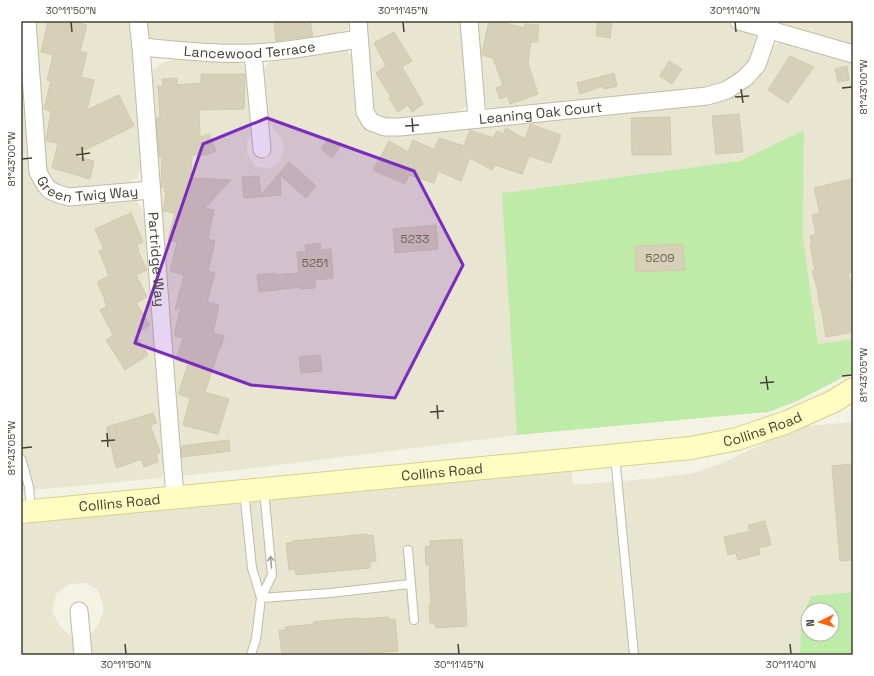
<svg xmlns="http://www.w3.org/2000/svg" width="874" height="676" font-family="'Space Grotesk',sans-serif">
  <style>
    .residential { fill: #e8e5d1 }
    .green { fill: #bfeba9; fill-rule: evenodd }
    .building { fill: #d6d0b8; stroke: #d1caab }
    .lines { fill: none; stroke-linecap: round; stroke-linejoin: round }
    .lane-casing { stroke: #bfbca5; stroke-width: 10 }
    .street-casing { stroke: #bfbca5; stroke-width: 19 }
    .secondary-casing { stroke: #d6d28f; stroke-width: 24 }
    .lane { stroke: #fff; stroke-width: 8 }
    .street { stroke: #fff; stroke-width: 17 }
    .secondary { stroke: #fffdc2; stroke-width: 22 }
    .oneway { stroke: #a2a099 }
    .marked { fill: #7b2cbf; fill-opacity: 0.2; stroke: #7b2cbf; stroke-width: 3; stroke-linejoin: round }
    .ticks { fill: none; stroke: #464233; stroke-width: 1.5 }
    .labels { text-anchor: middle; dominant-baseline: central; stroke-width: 3; stroke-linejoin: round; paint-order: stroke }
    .number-label { font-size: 12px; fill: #6a6654 }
    .street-label { font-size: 14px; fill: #464233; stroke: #fff }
    .neatline { fill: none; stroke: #464233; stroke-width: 1.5 }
    .ticks-label { font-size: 10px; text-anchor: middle; fill: #464233 }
  </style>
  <rect width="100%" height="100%" fill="#f3f2e3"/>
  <path class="residential" d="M33,21H130L142,168L137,178L125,184L75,190L62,187L50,181L45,168Z
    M145,21H350L347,29L337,35L255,47L208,48L147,40Z
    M365,21H462L469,98L465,107L456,115L391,121L380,118L372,109Z
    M479,21H720L745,28L753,33L758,42L756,53L739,76L697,92L494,109L487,108L484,101L476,29Z
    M782,21H853V48L785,27Z
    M788,42L853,60V339L818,345L803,238L804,130L740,161L503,193L517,435L245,469L181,476L150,82L153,70L162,63L175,59L238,62L248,69L254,131L247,142V153L255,166L268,169L279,163L284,150L282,139L274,130L266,117L263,74L266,65L272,61L336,50H346L354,59L368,129L731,97L754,83L763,71L769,49L778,43Z
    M21,45L41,193L135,199L145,213L165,469L161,478L21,491Z
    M853,422V592L811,596L801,619L800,655H89L88,645L90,635L99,624L104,608L98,590L86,583L69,584L56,594L52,611L61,628L71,636L76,645L77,655H21V519L571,468L573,485L659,478L693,473L720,464L799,427Z"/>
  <path class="green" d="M804,130L803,238L818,344L853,339V372L797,401L768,412L517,435L502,193L740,161Z
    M853,592V655H800L801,619L811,596ZM808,610H832V634H808Z"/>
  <path class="building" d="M48,21H71L87,25L80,51L87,53L81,77L94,80L87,110L119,95L134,126L73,156L94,161L90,179L52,168L58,143L46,141L51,111L44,109L51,81L47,80L53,55L41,52Z
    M274,21H310L313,36L276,41Z
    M489,21H497L525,28V24L539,25L537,42H531L528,63L538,94L510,104L507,96L500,99L496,88L503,85L493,58L482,55V53Z
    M598,21H612L610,38L596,36Z
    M394,32L412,61L402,67L420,98L423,104L412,112L408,105L398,112L389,98L391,97L376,73L386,66L374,43Z
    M790,56L814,67L788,103L768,90Z
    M669,61L682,69L672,84L660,76Z
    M847,66L849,80L838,82L835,69Z
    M614,73L617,86L604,89L603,86L580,94L577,83Z
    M201,74H245V76L244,109L199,110L200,137L209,134L216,151L206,155H192L191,178L231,180L205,208L214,210L208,239L215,241L208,271L215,273L207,302L219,305L213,333L224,336L221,347H220L205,392L229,399L218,434L183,425L190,398L178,394L188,364L176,360L183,338L175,336V331L181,306L175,310L184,275L170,271L177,242L168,240L175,213L163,211L166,192H164V187H161L162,157H159L156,118H160L158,86H163L162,79L177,78V85L201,83Z
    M739,114L743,152L716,154L712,116Z
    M670,117L671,155H632L631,118Z
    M530,124L561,135L551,163L529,156L522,174L495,165L492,170L470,158L461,181L438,171L434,183L409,175L405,184L373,170L389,141L408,152L413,140L436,150L435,148L439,138L464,146L470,130L493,138L497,131L503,134L506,128L525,139Z
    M329,138L340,147L332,158L321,149Z
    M289,162L316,186L306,198L280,175L281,195L244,198L242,177L259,176L261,195Z
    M851,179L853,190V272L848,273L853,293V332L826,337L821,308H820L817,288L812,271L815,270L810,244H812L810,236L816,234L812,215L820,213L814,188Z
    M131,213L143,242L137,245L139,250L138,251L147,270L136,275L147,297L136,303L150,325L135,335L148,355L125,370L106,340L113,335L100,310L107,306L104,300H105L97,282L109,276L99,251L104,249L95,229Z
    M436,225L438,249L395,253L393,229Z
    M320,243L321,250L331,249L333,278L315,280V288L300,289V287L259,292L257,275L275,273V275L299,273L297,252H306L305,245Z
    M683,244L685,270L636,272L635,246Z
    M320,355L322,371L301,373L299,357Z
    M153,413L157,423L150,425L160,452L156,454L158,462L144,467L141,459L117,468L113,458L114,457L107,432V427Z
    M229,440L230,451L182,457L181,446Z
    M853,464V560L840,561L832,466Z
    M765,521L771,545L759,548L760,554L738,560L736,553L728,555L724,537L750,531L748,525Z
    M368,534V536L373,535L376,561L370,562V568L296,575L295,569L289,570L286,543H292V541Z
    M462,539L467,626L436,628L435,623H430L429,605H431L429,565H426L425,547L430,546V541Z
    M389,617V620L395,619L398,651L353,655H282L279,630H286L285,627L314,624L313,622L342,619L360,618L361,619Z"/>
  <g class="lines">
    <g class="lane-casing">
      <path id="lane" d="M615,456L634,655
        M21,459L22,461L29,487L31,510
        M244,491L252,568L261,598
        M408,550L414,620
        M261,598L330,593L410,584
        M251,655L256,639L261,598L272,575L264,490"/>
    </g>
    <g class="street-casing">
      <g id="street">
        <path id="s1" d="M27,21L38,172C47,190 49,192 69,197L151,190"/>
        <path id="s2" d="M138,21L141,47L161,317L175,497"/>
        <path id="s3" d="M358,21L365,112L371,122L385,127H400L707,96L727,90L745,78L757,65L769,30L771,21"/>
        <path d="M469,21L477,119"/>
        <path d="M739,21L853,54"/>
        <path id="s4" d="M141,47C178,50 216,55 253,53C289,52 324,44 359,39"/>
        <path d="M253,53L262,149"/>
        <path d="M79,611L83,655"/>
      </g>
    </g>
    <g class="secondary-casing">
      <g id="secondary">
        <path id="s5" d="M21,512L244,491L691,448L737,439L787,422L834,401L853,389"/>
      </g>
    </g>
    <use href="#lane" class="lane"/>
    <use href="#street" class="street"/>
    <use href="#secondary" class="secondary"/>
  </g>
  <defs><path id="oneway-shaft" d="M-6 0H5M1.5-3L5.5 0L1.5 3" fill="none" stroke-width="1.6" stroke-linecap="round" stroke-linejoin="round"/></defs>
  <use class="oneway" href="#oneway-shaft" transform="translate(271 562) rotate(-95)"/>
  <path class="marked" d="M267,118L414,171L463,265L395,398L251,385L135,343L203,144Z"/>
  <path class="ticks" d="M71,22L72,32M403,22L404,32M735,22L736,32M842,88L852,87M741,89L743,103M735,97L749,96M412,118L413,132M405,126L419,125M82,147L83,161M76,155L90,153M22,159L32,158M766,376L768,390M842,376L852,375M760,383L774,382M437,405L438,419M430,412L444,411M107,433L108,447M101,441L115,440M22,448L32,447M125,644L126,654M458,644L459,654M790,644L791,654"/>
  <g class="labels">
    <g class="number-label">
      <text x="415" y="239">5233</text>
      <text x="660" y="258">5209</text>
      <text x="315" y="263">5251</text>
    </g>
    <g class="street-label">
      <text stroke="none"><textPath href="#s4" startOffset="109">Lancewood Terrace</textPath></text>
      <text stroke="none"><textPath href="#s3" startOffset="274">Leaning Oak Court</textPath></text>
      <text stroke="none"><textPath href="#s1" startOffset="210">Green Twig Way</textPath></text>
      <text stroke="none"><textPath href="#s2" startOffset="239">Partridge Way</textPath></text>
      <text stroke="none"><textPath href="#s5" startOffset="747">Collins Road</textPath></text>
      <text stroke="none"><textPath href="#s5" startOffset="423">Collins Road</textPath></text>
      <text stroke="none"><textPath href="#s5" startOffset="99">Collins Road</textPath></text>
    </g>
  </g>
  <rect width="874" height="676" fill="none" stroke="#ffffff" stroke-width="44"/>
  <g transform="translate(820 622) rotate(265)"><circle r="19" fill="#ffffff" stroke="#b5b3ad"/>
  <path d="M0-3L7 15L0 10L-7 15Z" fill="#ff650f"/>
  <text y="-6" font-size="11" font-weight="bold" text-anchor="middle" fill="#464233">N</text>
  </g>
  <rect x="22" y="22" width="830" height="632" class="neatline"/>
  <g class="ticks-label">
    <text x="71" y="14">30°11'50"N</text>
    <text x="403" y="14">30°11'45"N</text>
    <text x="735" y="14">30°11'40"N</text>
    <text transform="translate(863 87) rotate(-90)" y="4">81°43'00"W</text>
    <text transform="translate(11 159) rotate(-90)" y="4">81°43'00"W</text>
    <text transform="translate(863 375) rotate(-90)" y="4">81°43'05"W</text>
    <text transform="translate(11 448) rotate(-90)" y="4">81°43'05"W</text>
    <text x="126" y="668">30°11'50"N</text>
    <text x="459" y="668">30°11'45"N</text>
    <text x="791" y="668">30°11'40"N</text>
  </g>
</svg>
